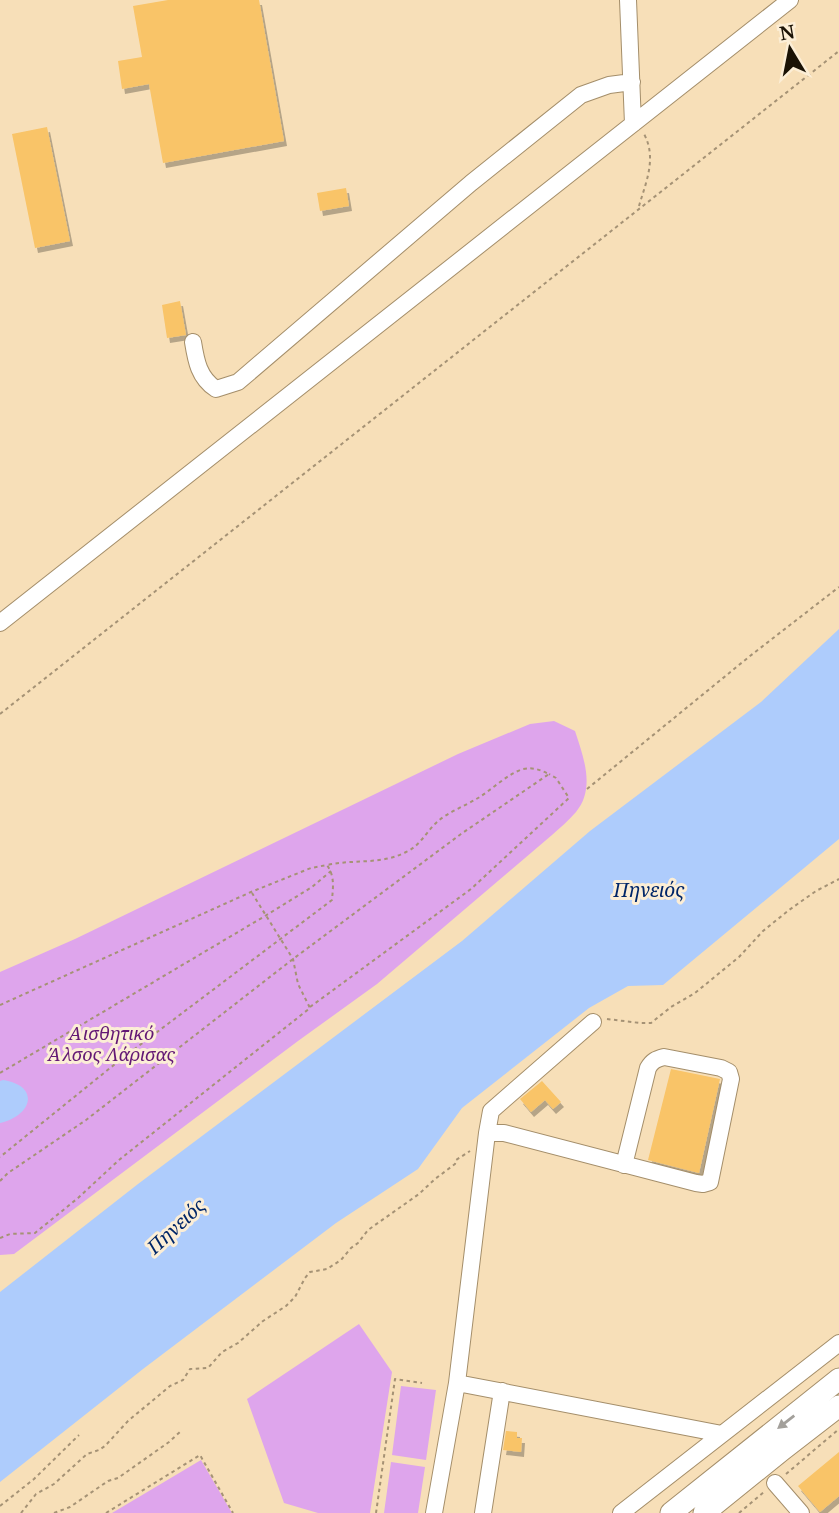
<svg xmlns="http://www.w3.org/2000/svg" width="839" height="1513" font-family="'Noto Serif',serif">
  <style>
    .green { fill: #dea5ec }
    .water { fill: #aeccfc }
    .building { fill: #f9c468; filter: url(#shadow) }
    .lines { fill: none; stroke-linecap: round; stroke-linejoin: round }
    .minor-casing { stroke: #a48e6a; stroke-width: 18 }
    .major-casing { stroke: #a48e6a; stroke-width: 23 }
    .path { stroke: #a59275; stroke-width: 2; stroke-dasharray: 3.5 3.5; stroke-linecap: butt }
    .minor { stroke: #fff; stroke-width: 16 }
    .major { stroke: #fff; stroke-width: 21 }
    .oneway { fill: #a3a09b }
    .labels { text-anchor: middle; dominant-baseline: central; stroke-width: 6; stroke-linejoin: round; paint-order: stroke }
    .park-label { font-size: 18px; font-style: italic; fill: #631874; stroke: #fceed6 }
    .water-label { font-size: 19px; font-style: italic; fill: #002668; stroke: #fceed6 }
  </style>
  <defs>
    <filter id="shadow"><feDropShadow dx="3" dy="5" stdDeviation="0" flood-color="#0004"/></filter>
  </defs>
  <rect width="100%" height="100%" fill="#f7dfb8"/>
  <path class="green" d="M554,721L575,731C583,756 596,788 576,812C569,820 560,828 552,835L377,984L298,1041L14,1254L0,1255V972L75,939L458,754L530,724Z
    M359,1324L392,1372L370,1513H318L284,1503L247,1399Z
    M401,1386L436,1390L426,1460L392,1455Z
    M201,1460L232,1513H112Z
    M391,1462L425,1467L418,1513H384Z"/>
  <path class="water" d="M839,629V839L663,985L628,986L589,1008L462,1108L418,1169L336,1223L143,1369L0,1482V1292L138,1184L462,941L590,831L761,702Z
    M3,1080C41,1086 32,1116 0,1123V1081Z"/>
  <path class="building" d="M168,0H259L284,141L163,163L149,84L122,89L118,61L142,57L133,6Z
    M47,127L70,241L35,248L12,134Z
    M346,188L349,206L320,211L317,193Z
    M180,301L186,335L167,338L162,305Z
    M671,1069L720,1079L699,1173L648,1160Z
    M542,1081L561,1102L553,1109L545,1100L531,1112L520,1099Z
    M506,1431L517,1432V1438H522L521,1452L503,1450Z
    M839,1452V1496L820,1512L798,1486Z"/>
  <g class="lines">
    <g class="minor-casing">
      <path id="minor" d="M628,0L633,124
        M193,342C196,361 199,378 216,389L238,382L471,183L581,95L609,85L632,82
        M0,623L790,0
        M487,1133H504L696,1183L703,1184L710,1182L731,1079L729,1072L721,1068L664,1057C656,1059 652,1061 648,1068L624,1165
        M457,1383L722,1434
        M775,1483L801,1513
        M434,1513L457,1383L487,1133L491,1111L593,1022
        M483,1513L502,1391
        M621,1513L839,1343"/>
    </g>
    <g class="major-casing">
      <path id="major" d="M671,1513L839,1379
        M704,1513L782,1450L839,1406"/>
    </g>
    <path class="path" d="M639,206C646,182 657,158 644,134
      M0,714L839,51
      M587,789L750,656L839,587
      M0,1005L251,892L311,868L327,865C335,877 333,887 332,900L120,1060L0,1157
      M310,1007L471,889L569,798L556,778L549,774
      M607,1019L640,1023H651L671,1007L695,993L739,957L763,931L789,910L816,891L839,879
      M0,1073L265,916L312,887L331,871
      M0,1181L8,1173L86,1120L293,959L461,834L549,774C540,770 534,767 523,769C507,774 493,789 478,798C465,806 448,812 437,822C426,832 420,846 406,852C381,865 354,859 327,865
      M0,1238L10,1234L35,1233L78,1198L119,1160L310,1008L298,984L293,959L252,893
      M786,1474L839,1429
      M0,1506L34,1479L79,1435
      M21,1513L36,1494L54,1484L87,1454L99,1450L105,1446L128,1421L170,1386L183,1380L190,1369L208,1368L222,1352L238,1343L263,1321L286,1306L295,1297L305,1278L310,1272L327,1269L341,1260L351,1248L358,1243L368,1230L419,1194L435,1179L455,1164L456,1160L470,1151
      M54,1513L70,1507L108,1481L118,1478L169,1442L182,1430
      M106,1513L200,1455L233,1513
      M376,1513L395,1379L422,1383
      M739,1513L765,1491"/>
    <use href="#minor" class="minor"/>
    <use href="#major" class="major"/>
  </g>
  <defs><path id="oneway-solid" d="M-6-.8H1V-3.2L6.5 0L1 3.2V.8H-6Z" transform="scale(1.75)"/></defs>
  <use class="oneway" href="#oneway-solid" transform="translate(786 1422) rotate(142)"/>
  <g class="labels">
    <g class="park-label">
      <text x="111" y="1033">Αισθητικό<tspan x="111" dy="21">Άλσος Λάρισας</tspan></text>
    </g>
    <g class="water-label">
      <text x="649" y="890">Πηνειός</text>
      <text transform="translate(176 1226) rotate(-43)">Πηνειός</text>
    </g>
  </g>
  <g transform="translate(790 49) rotate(350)" stroke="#fceed6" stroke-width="5" paint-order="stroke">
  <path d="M0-5L12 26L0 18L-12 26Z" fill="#1a1205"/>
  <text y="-10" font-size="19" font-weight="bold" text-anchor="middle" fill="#1a1205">N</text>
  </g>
</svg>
